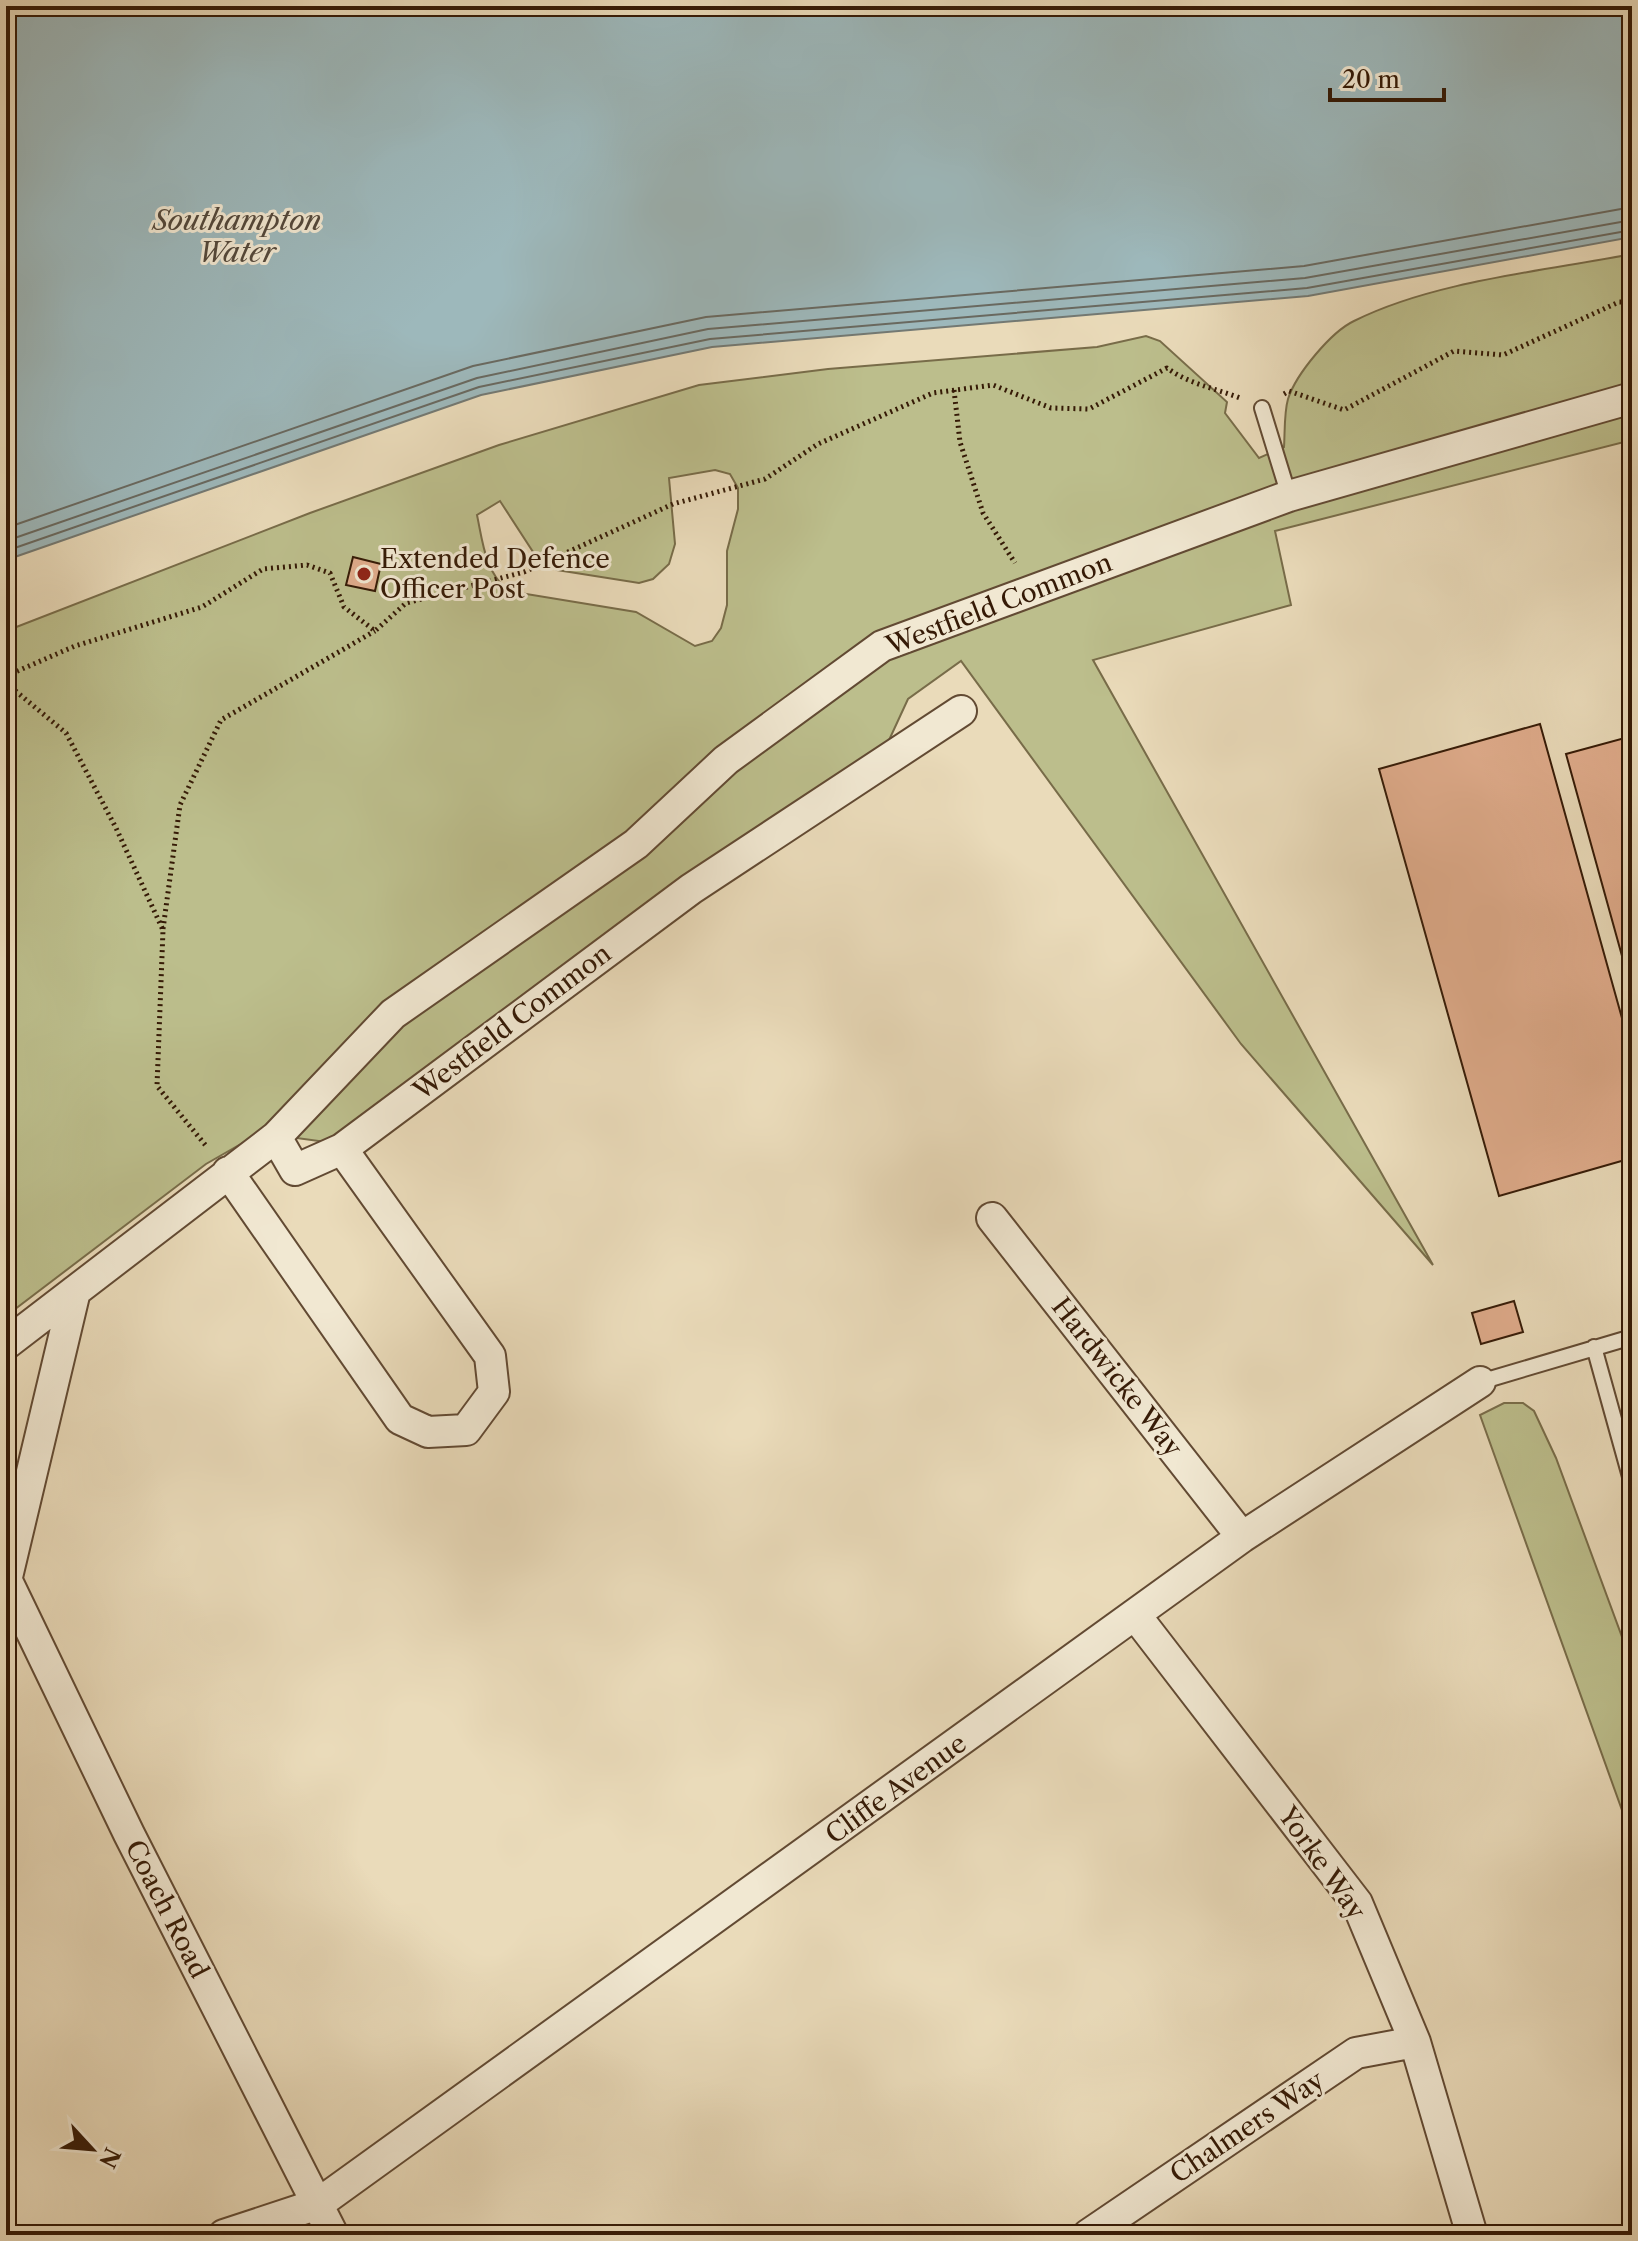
<svg xmlns="http://www.w3.org/2000/svg" width="1638" height="2241" font-family="'Libre Caslon Text',serif">
  <rect width="100%" height="100%" fill="#eadbba"/>
  <filter id="stains"><feTurbulence type="fractalNoise" baseFrequency=".0025" numOctaves="4"/><feColorMatrix values="0 0 0 0 .2 0 0 0 0 .09 0 0 0 0 .02 0 0 0 .5 -.17"/></filter>
  <radialGradient id="worn" r=".72"><stop offset=".6" stop-color="#630" stop-opacity="0"/><stop offset="1" stop-color="#630" stop-opacity=".3"/></radialGradient>
  <!-- green -->
  <path fill="#bcbe8c" stroke="#786c49" stroke-width="2" fill-rule="evenodd" d="M1632 254V440L1275 531 1291 605 1093 660 1433 1265 1241 1044 961 661 908 699 884 751 339 1136 326 1142 260 1133 206 1164 6 1316V631L310 513 499 445 699 385 828 369 1097 347 1146 336 1160 341 1227 402 1225 413 1259 458 1284 447C1285 432 1284 413 1288 399 1296 374 1331 332 1354 321 1434 281 1544 271 1632 254ZM715 470 730 474 738 488V509L727 551V605L721 628 712 641 695 646 636 612 508 591C485 571 483 544 477 515L500 501 537 558 557 570 639 583 653 579 669 564 675 544 669 478Z
    M1504 1403H1523L1534 1411 1556 1458 1632 1664V1838L1480 1415Z"/>
  <!-- water -->
  <path fill="#9db8bb" stroke="#737973" stroke-width="2" d="M6 6H1632V237L1308 296 712 347 481 395 6 560Z"/>
  <g fill="none" stroke-linecap="round" stroke-linejoin="round">
    <!-- shore -->
    <path stroke="#696960" stroke-width="2" d="M6 528 473 366 706 317 1304 266 1632 207
      M6 541 477 378 708 329 1305 278 1632 220
      M6 551 479 387 710 339 1307 288 1632 230"/>
  </g>
  <!-- building -->
  <path fill="#e0ac8c" stroke="#351a06" stroke-width="2" d="M353 557 381 564 375 591 346 585Z
    M1540 724 1632 1054V1158L1499 1196 1379 769Z
    M1632 736V992L1566 754Z
    M1514 1301 1523 1332 1481 1344 1472 1313Z"/>
  <g fill="none" stroke-linecap="round" stroke-linejoin="round">
    <defs>
      <path id="lane" d="M1262 408 1289 496
        M1594 1347 1632 1484
        M1480 1382 1632 1337"/>
      <path id="street" d="M276 1137 393 1014 636 844 726 760 882 646 1289 496 1632 398
        M228 1172 400 1419 428 1432 466 1430 494 1392 490 1356 342 1149
        M992 1218 1242 1537
        M6 1344 276 1137 295 1170 342 1149 691 889 961 711
        M6 1579 129 1834 333 2235
        M6 1581 75 1291
        M1136 1616 1357 1903 1415 2042 1472 2235
        M224 2235 318 2204 1242 1537 1480 1382
        M1088 2235 1356 2053 1415 2042"/>
    </defs>
    <!-- lane casing -->
    <use href="#lane" stroke="#624a33" stroke-width="18"/>
    <!-- street casing -->
    <use href="#street" stroke="#624a33" stroke-width="34"/>
    <!-- path -->
    <path stroke="#351a06" stroke-width="5" stroke-dasharray="2 4" stroke-linecap="butt" d="M954 390 960 442 983 513 1015 563
      M1284 394 1289 391 1344 410 1454 351 1503 355 1619 302H1632
      M6 676 75 646 202 607 263 569 307 565 330 573 344 607 375 631 406 603 524 572 673 504 765 479 818 444 933 393 993 385 1051 408 1089 409 1167 368C1189 384 1214 388 1240 398
      M6 683 66 733 116 828 163 930 157 1086 207 1147
      M163 929 180 805 221 720 375 631"/>
    <!-- lane -->
    <use href="#lane" stroke="#f1e8d2" stroke-width="14"/>
    <!-- street -->
    <use href="#street" stroke="#f1e8d2" stroke-width="30"/>
  </g>
  <!-- markers -->
  <circle fill="#8f2418" stroke="#f1e8d2" stroke-width="3" cx="364" cy="574" r="8"/>
  <g text-anchor="middle" dominant-baseline="central" stroke-width="6" stroke-linejoin="round" paint-order="stroke">
    <!-- poi labels -->
    <g font-size="26" fill="#351a06" stroke="#f1e8d2" text-anchor="start">
      <text x="380" y="559">Extended Defence<tspan x="380" dy="30">Officer Post</tspan></text>
    </g>
    <!-- street labels -->
    <g font-size="26" fill="#351a06" stroke="#f1e8d2">
      <text transform="translate(999 604) rotate(-21)">Westfield Common</text>
      <text transform="translate(512 1022) rotate(-37)">Westfield Common</text>
      <text transform="translate(1117 1377) rotate(52)">Hardwicke Way</text>
      <text transform="translate(896 1789) rotate(-36)">Cliffe Avenue</text>
      <text transform="translate(1322 1863) rotate(55)">Yorke Way</text>
      <text transform="translate(167 1909) rotate(63)">Coach Road</text>
      <text transform="translate(1247 2127) rotate(-34)">Chalmers Way</text>
    </g>
    <!-- water labels -->
    <g font-size="28" font-style="italic" fill="#54493c" stroke="#f1e8d2">
      <text x="237" y="220">Southampton<tspan x="237" dy="32">Water</tspan></text>
    </g>
  </g>
  <!-- margin -->
  <rect width="1638" height="2241" fill="none" stroke="#eadbba" stroke-width="32"/>
  <rect x="8" y="8" width="1622" height="2225" fill="none" stroke="#351a06" stroke-width="4"/>
  <rect x="16" y="16" width="1606" height="2209" fill="none" stroke="#351a06" stroke-width="2"/>
  <!-- north arrow -->
  <g transform="translate(92 2149) rotate(116)" stroke="#f1e8d2" stroke-width="6" paint-order="stroke">
  <path d="M0-6L14 30L0 20L-14 30Z" fill="#351a06"/>
  <text y="-12" font-size="22" font-weight="bold" text-anchor="middle" fill="#351a06">N</text>
  </g>
  <!-- scale -->
  <path d="M1330 88v12h114v-12" fill="none" stroke="#351a06" stroke-width="4"/>
  <text x="1342" y="88" font-size="24" fill="#351a06" stroke="#f1e8d2" stroke-width="6" paint-order="stroke">20 m</text>
  <rect width="100%" height="100%" filter="url(#stains)"/>
  <rect width="100%" height="100%" fill="url(#worn)"/>
</svg>
